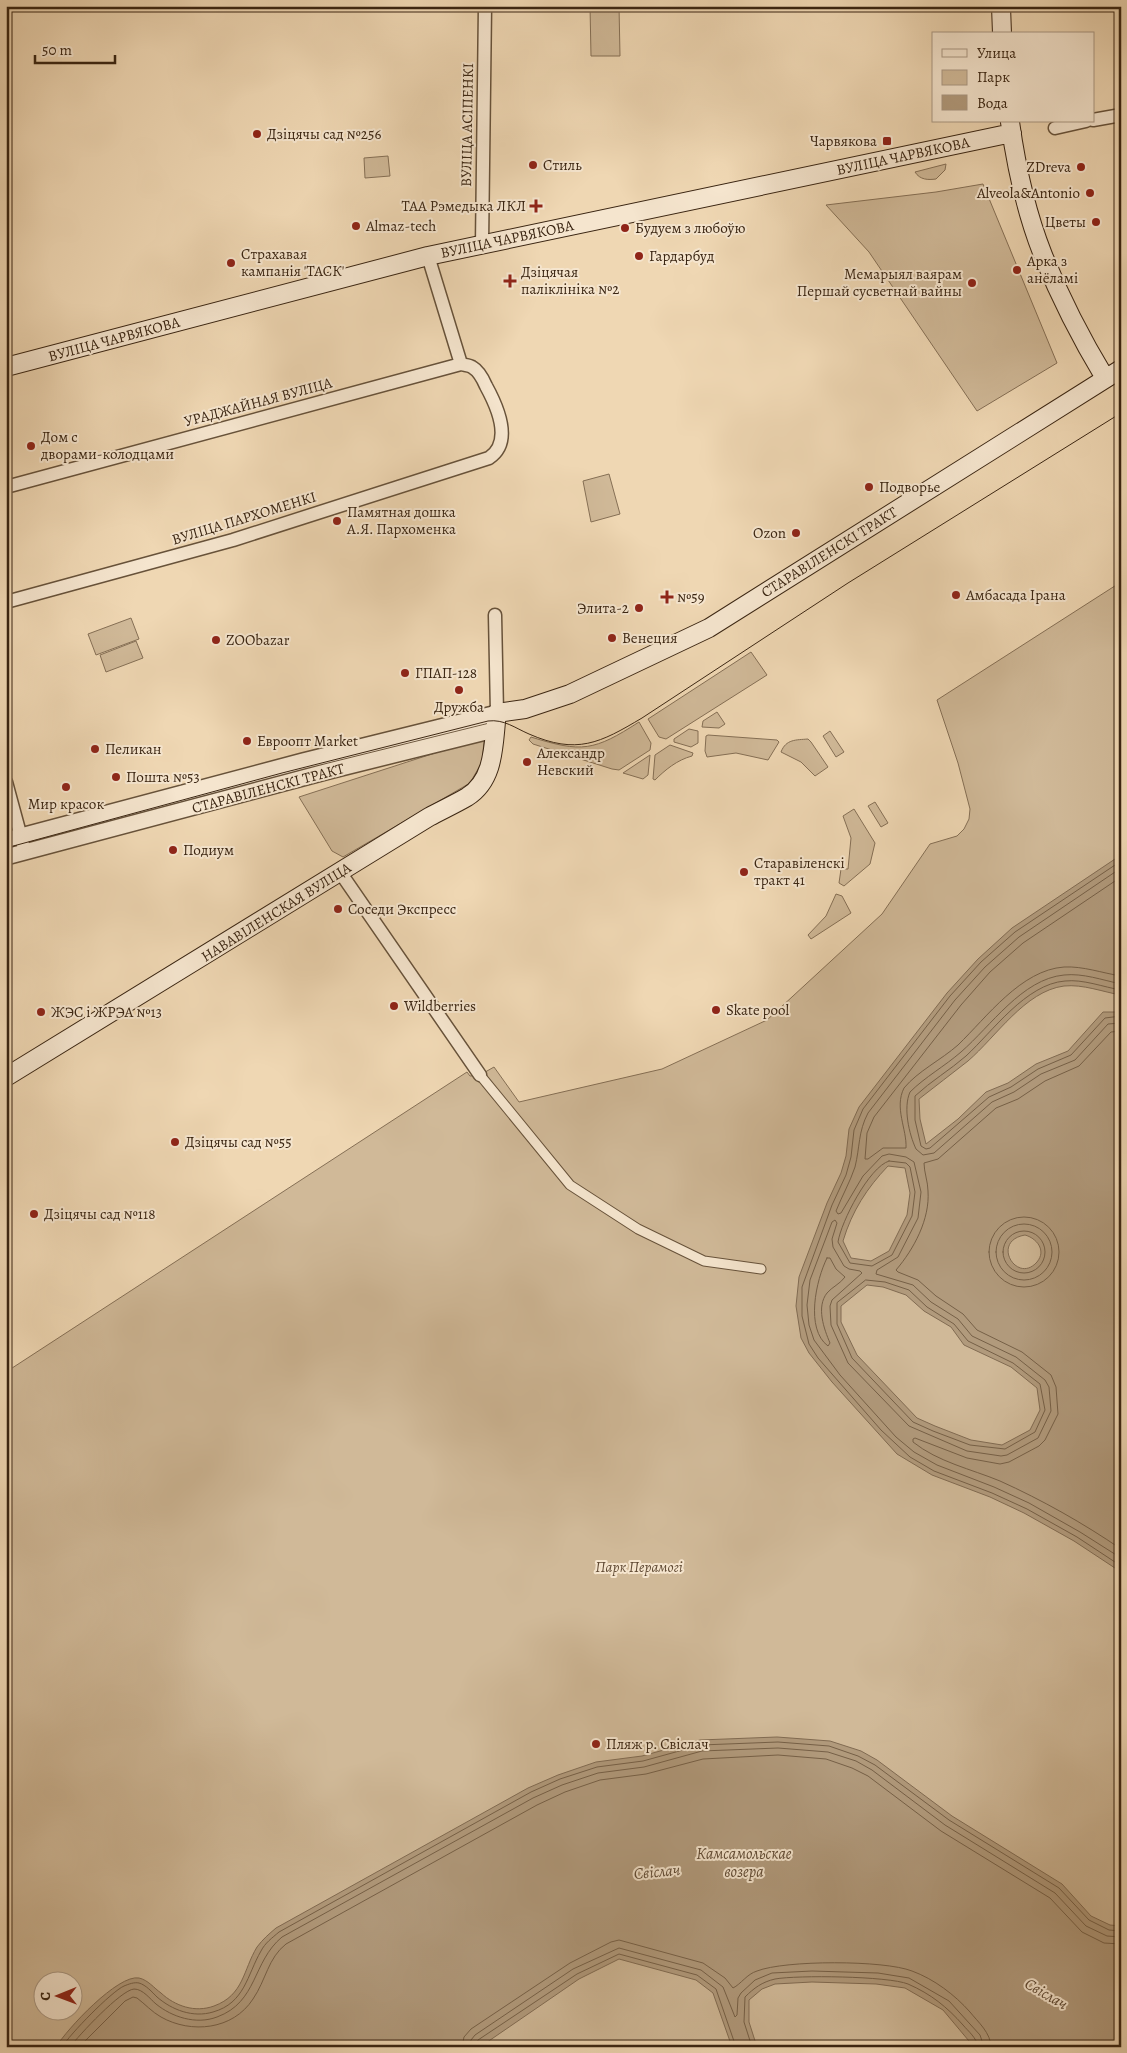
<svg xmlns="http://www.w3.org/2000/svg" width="1127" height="2053" font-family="Alegreya,serif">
  <rect width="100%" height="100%" fill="#efd7b3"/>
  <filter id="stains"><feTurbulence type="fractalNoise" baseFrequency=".004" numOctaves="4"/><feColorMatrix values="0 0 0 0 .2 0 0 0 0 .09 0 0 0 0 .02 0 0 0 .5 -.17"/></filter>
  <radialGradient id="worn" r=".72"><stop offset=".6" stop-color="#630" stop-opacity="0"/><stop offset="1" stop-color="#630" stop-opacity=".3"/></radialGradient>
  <!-- green -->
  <path fill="#d0b998" stroke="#856f55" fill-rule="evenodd" d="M590 6H619L620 56H591Z
    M388 156 390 176 365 178 364 158Z
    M946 164 945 170 936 179C928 180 920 180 915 172Z
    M983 184 1057 363 977 411 869 252 826 205 936 192Z
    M609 474 620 514 591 522 583 481Z
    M1121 582V2047H6V1372L467 1072 470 1076 480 1075 494 1067 519 1102 662 1069 767 1020 882 914 930 844 957 836 964 829 969 819 970 809 958 763 937 700ZM42 1980H72V2010H42Z
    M131 618 139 639 96 655 88 634Z
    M136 641 143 658 106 672 100 655Z
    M751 652 767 675 666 739 659 737 648 719Z
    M717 712 725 724 719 728 702 727 703 721Z
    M639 722 651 743 650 750 619 770 612 769 533 744 529 740 531 737C582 753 594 751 639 722Z
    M689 729 698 731V743L691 747 674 742V739Z
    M830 731 844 752 836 757 823 736Z
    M708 735 777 740 779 742 768 760 736 753 707 757 705 751 706 736Z
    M808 739 811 742 828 767 815 776 801 762 781 752C786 739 796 740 808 739Z
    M484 741 482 762 470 783 343 857 332 851 299 797 469 742Z
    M670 745 693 753 692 756C677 760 665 770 655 780L653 779 655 755Z
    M650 755 648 775 643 779 623 773Z
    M875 802 888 823 881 827 868 806Z
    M854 809 875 843 870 864 844 886 839 883 841 869H848L851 838 843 816Z
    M836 894 842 896 851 913 811 939 808 935 826 916Z"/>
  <!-- water -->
  <path fill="#b19a7c" stroke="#816b52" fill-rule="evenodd" d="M1121 855V995C1103 992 1083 984 1064 986 1025 991 996 1037 968 1061 952 1074 935 1086 919 1099L920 1119 926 1144 958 1119 986 1092 1008 1083 1036 1064 1068 1051 1103 1012H1118L1121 1009V1572L1074 1541 1024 1513 990 1497 932 1475 897 1454 832 1382 809 1353 801 1338 796 1306 799 1277 827 1203 841 1173 846 1156 849 1129 859 1107 947 993 978 959 1012 928ZM888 1166 905 1168 910 1193 907 1215 889 1251 871 1261 851 1258 843 1241C852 1211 867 1188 888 1166ZM1025 1235C1036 1238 1047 1250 1037 1262 1017 1285 990 1241 1025 1235ZM867 1285 883 1287 906 1295 924 1311 951 1327 964 1345 1011 1367 1037 1388 1040 1410 1030 1430 1002 1445 971 1440 935 1426 917 1418 857 1355 841 1322V1306Z
    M777 1737 830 1741 861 1751 877 1760 952 1816 1062 1884 1091 1916 1110 1925 1121 1926V2047H974L943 2010 905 1988 876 1984 812 1982 775 1984 762 1989 749 2000V2022L757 2047H732L713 1993 696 1980 619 1959 579 1979 480 2047H56C67 2029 118 1974 139 1978 148 1980 154 1988 161 1993 175 2006 195 2013 214 2006 244 1995 243 1970 257 1947 263 1939 269 1934 276 1928L528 1788 558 1775 596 1762 642 1756 700 1740Z"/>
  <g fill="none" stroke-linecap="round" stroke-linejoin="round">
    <!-- shore -->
    <path stroke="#766047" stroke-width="1" d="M1121 861 1015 932 981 962 950 996 863 1109 854 1130 851 1157 846 1175 832 1205 802 1287V1316L809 1344 818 1358 881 1430 910 1457 934 1471 992 1493 1027 1509 1077 1537 1121 1566
      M1121 868 1019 937 985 967 955 1000 868 1113C858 1132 860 1147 855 1167 850 1182 842 1196 836 1211L838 1214 841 1213 863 1176 882 1156 889 1154 906 1157 914 1162 921 1192 918 1218 898 1257 877 1270 876 1274 913 1285 931 1302 958 1319 972 1336 1016 1357 1045 1380 1049 1387 1051 1411 1038 1438 1007 1455 1001 1456 967 1451 909 1426 848 1363 831 1325 830 1306 832 1300 862 1273 860 1271 849 1269 844 1266 833 1247 832 1239 837 1223 835 1220 832 1222 810 1280 807 1305 809 1325 814 1340 840 1375 896 1437 914 1452 937 1465 994 1487 1029 1503 1080 1532 1121 1558
      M1121 877 1023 943 990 972 961 1005 874 1117 867 1133 865 1159H868L883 1148H906C907 1129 894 1108 904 1088 918 1071 941 1060 958 1045 987 1017 1021 970 1064 967 1083 966 1102 973 1121 976
      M1121 984C1102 980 1083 973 1064 975 1022 979 991 1026 961 1052 945 1066 925 1077 910 1092 903 1108 909 1134 916 1149L923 1155 934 1153 992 1102 1014 1092 1041 1074 1075 1060 1108 1024 1121 1023
      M1121 990C1103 987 1083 979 1065 981 1026 984 993 1031 966 1056 950 1070 931 1081 915 1096V1120L921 1146 926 1149 930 1148 989 1097 1011 1087 1038 1069 1071 1055 1105 1018 1121 1016
      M1121 1031 1111 1032 1079 1066 1045 1081 1018 1099 996 1108 938 1159 924 1163C924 1172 928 1182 928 1191 930 1219 914 1249 896 1270L898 1272 918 1280 936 1296 963 1314 977 1330 1022 1352 1051 1375 1056 1387 1058 1414 1045 1440 1039 1446 1009 1462 1000 1464 967 1458 915 1438 913 1439V1442C938 1462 971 1469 1000 1481 1042 1500 1083 1523 1121 1549
      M889 1161 906 1163 910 1167 915 1192 912 1216 892 1255 872 1266 850 1263 838 1242C841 1222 869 1167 889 1161Z
      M989 1252a35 35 0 1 1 70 0a35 35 0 1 1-70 0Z
      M996 1252a28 28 0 1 1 56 0a28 28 0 1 1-56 0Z
      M1003 1252a21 21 0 1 1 42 0a21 21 0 1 1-42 0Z
      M827 1258H830L836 1269 845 1277C840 1284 832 1287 827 1293 816 1307 824 1329 830 1343L828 1346C805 1329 816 1280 827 1258Z
      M866 1280 885 1282 909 1290 927 1307 954 1324 968 1341 1013 1363 1040 1384 1045 1410 1035 1432 1005 1449 970 1445 933 1431 913 1422 852 1358 837 1324V1303Z
      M62 2047C70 2034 111 1992 124 1986 129 1984 134 1982 139 1983 146 1985 152 1992 157 1997 172 2010 193 2018 213 2012 245 2003 247 1975 261 1951 265 1943 272 1938 279 1932L531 1792 560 1779 597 1767 643 1761 701 1745 778 1742 829 1746 858 1756 875 1765 949 1820 1059 1888 1089 1920 1109 1930 1121 1931
      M70 2047C79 2035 121 1990 134 1989 143 1989 150 1999 156 2004 172 2017 196 2025 217 2017 258 2002 252 1962 282 1937L533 1798 562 1785 598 1773 644 1767 702 1751 778 1748 828 1752 856 1761 872 1770 945 1825 1055 1893 1086 1926 1107 1936 1121 1937
      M79 2047 125 2001 133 1997 137 1998C145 2004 152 2012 161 2017 191 2034 233 2030 253 1999 266 1980 268 1958 286 1944L537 1805 565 1792 600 1780 646 1774 703 1759 778 1755 826 1759 852 1768 868 1776 941 1831 1050 1898 1082 1932 1104 1943 1121 1944
      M462 2047 464 2037 471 2029 570 1963 611 1942 619 1940 703 1963 725 1978 733 1988C741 1984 747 1974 757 1971 785 1960 884 1960 912 1971 934 1979 955 1995 970 2012 978 2022 991 2033 991 2047
      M470 2047 471 2040 475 2035 573 1969 619 1948 701 1970 723 1987 735 2017 737 2015 738 1998 741 1993 755 1980 772 1973 812 1971 878 1973 909 1978 949 2001 980 2035 984 2047
      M476 2047 478 2040 577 1974 619 1954 697 1975 716 1989 736 2047
      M752 2047 744 2022 745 1997C754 1988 762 1982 775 1979 797 1975 888 1976 908 1984 931 1994 947 2007 963 2025 968 2031 977 2038 978 2047"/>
    <defs>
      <path id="pedestrian" d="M480 1075 570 1185 638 1229 704 1261 761 1269"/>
      <path id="minor" d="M1093 120 1121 115
        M1055 128 1086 121
        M482 244 485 6
        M428 256 461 364
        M6 487 461 364
        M6 602 233 540 489 458C513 442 497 406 486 386 483 379 479 371 472 367 469 365 464 365 461 364
        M495 615 497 713
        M6 782 25 852
        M340 872 480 1075"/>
      <path id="tertiary" d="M6 840 303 761 497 713
        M6 857 329 771 494 730"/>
      <path id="secondary" d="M1001 6 1002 34
        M1010 122C1016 165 1027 215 1043 255 1060 297 1082 340 1105 378
        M6 367 428 256 1012 133
        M6 1077 429 817C442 810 455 804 467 797 496 779 493 742 497 713L525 709 570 694 709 628 1121 369"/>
    </defs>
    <!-- pedestrian casing -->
    <use href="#pedestrian" stroke="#67523a" stroke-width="11"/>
    <!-- minor casing -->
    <use href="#minor" stroke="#67523a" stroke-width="15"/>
    <!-- tertiary casing -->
    <use href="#tertiary" stroke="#67523a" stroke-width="18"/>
    <!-- secondary casing -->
    <use href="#secondary" stroke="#3a2512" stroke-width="20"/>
    <!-- pedestrian -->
    <use href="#pedestrian" stroke="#f5e5ce" stroke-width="9"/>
    <!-- minor -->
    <use href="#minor" stroke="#f5e5ce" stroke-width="12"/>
    <!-- tertiary -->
    <use href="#tertiary" stroke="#f5e5ce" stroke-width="15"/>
    <!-- secondary -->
    <use href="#secondary" stroke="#f5e5ce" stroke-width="18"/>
    <!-- tram -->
    <path stroke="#3a2512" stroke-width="1" d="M6 848 282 773 488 721C504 719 515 728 529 734 577 755 600 743 642 718L848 583 1121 413"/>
  </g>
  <!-- markers -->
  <g fill="#8f2418" stroke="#f5e5ce" stroke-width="2">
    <circle cx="257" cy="134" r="5"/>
    <rect x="882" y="136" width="10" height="10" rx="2.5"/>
    <circle cx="533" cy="165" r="5"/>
    <circle cx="1081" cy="167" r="5"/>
    <circle cx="1090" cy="193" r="5"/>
    <path d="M533.5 198.5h5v5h5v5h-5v5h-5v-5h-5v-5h5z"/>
    <circle cx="1096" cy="222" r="5"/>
    <circle cx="356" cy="226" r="5"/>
    <circle cx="625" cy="228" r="5"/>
    <circle cx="639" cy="256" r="5"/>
    <circle cx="231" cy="263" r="5"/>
    <circle cx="1017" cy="270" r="5"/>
    <path d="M507.5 273.5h5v5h5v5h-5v5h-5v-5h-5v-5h5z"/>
    <circle cx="972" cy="283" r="5"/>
    <circle cx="31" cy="446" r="5"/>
    <circle cx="869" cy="487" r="5"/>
    <circle cx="337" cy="521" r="5"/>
    <circle cx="796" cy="533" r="5"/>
    <circle cx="956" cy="595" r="5"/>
    <path d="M664.5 589.5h5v5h5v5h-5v5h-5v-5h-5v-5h5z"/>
    <circle cx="639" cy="608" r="5"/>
    <circle cx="612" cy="638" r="5"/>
    <circle cx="216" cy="640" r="5"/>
    <circle cx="405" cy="673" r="5"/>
    <circle cx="459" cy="690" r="5"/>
    <circle cx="247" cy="741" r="5"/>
    <circle cx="95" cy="749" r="5"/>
    <circle cx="527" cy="762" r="5"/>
    <circle cx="116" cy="777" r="5"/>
    <circle cx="66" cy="787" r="5"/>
    <circle cx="173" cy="850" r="5"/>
    <circle cx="744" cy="872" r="5"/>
    <circle cx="338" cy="909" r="5"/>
    <circle cx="394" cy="1006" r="5"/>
    <circle cx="716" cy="1010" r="5"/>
    <circle cx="41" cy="1012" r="5"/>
    <circle cx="175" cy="1142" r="5"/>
    <circle cx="34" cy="1214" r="5"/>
    <circle cx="596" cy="1744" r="5"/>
  </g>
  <g text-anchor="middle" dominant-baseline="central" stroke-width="4" stroke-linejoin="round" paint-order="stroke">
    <!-- street labels -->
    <g font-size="15" fill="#3a2512" stroke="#f5e5ce">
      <text transform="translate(467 125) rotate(-89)">ВУЛІЦА АСІПЕНКІ</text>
      <text transform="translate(903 156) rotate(-12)">ВУЛІЦА ЧАРВЯКОВА</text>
      <text transform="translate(507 239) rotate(-12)">ВУЛІЦА ЧАРВЯКОВА</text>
      <text transform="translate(114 339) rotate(-15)">ВУЛІЦА ЧАРВЯКОВА</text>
      <text transform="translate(258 402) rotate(-15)">УРАДЖАЙНАЯ ВУЛІЦА</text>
      <text transform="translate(244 518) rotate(-17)">ВУЛІЦА ПАРХОМЕНКІ</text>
      <text transform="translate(829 552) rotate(-32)">СТАРАВІЛЕНСКІ ТРАКТ</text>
      <text transform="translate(268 788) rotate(-15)">СТАРАВІЛЕНСКІ ТРАКТ</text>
      <text transform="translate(276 912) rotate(-32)">НАВАВІЛЕНСКАЯ ВУЛІЦА</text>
    </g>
    <!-- poi labels -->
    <g font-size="15" fill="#3a2512" stroke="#f5e5ce" text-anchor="start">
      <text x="267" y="134">Дзіцячы сад №256</text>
      <text x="877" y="141" text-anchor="end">Чарвякова</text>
      <text x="543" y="165">Стиль</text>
      <text x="1071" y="167" text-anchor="end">ZDreva</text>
      <text x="1080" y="193" text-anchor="end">Alveola&amp;Antonio</text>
      <text x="526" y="206" text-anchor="end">ТАА Рэмедыка ЛКЛ</text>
      <text x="1086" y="222" text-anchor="end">Цветы</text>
      <text x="366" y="226">Almaz-tech</text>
      <text x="635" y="228">Будуем з любоўю</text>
      <text x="241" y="254">Страхавая<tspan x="241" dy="17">кампанія 'ТАСК'</tspan></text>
      <text x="649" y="256">Гардарбуд</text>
      <text x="1027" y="261">Арка з<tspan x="1027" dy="17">анёламі</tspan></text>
      <text x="521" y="272">Дзіцячая<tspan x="521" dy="17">паліклініка №2</tspan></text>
      <text x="962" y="274" text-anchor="end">Мемарыял ваярам<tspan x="962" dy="17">Першай сусветнай вайны</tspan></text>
      <text x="41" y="437">Дом с<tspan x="41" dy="17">дворами-колодцами</tspan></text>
      <text x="879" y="487">Подворье</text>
      <text x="347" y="512">Памятная дошка<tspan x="347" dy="17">А.Я. Пархоменка</tspan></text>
      <text x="786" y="533" text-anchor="end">Ozon</text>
      <text x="966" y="595">Амбасада Ірана</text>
      <text x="677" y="597">№59</text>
      <text x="629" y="608" text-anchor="end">Элита-2</text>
      <text x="622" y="638">Венеция</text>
      <text x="226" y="640">ZOObazar</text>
      <text x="415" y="673">ГПАП-128</text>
      <text x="459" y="707" text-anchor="middle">Дружба</text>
      <text x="257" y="741">Евроопт Market</text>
      <text x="105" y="749">Пеликан</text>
      <text x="537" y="753">Александр<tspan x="537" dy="17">Невский</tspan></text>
      <text x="126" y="777">Пошта №53</text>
      <text x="66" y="804" text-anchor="middle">Мир красок</text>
      <text x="183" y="850">Подиум</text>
      <text x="754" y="863">Старавіленскі<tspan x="754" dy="17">тракт 41</tspan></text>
      <text x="348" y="909">Соседи Экспресс</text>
      <text x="404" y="1006">Wildberries</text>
      <text x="726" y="1010">Skate pool</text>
      <text x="51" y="1012">ЖЭС і ЖРЭА №13</text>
      <text x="185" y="1142">Дзіцячы сад №55</text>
      <text x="44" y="1214">Дзіцячы сад №118</text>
      <text x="606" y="1744">Пляж р. Свіслач</text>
    </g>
    <!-- park labels -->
    <g font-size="15" font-style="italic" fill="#604a34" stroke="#f5e5ce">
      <text x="639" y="1567">Парк Перамогі</text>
    </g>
    <!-- water labels -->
    <g font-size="16" font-style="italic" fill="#5e4832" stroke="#f5e5ce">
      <text x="744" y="1854">Камсамольскае<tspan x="744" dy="18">возера</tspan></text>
      <text transform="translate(657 1872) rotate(-5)">Свіслач</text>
      <text transform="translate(1046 1994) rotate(30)">Свіслач</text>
    </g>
  </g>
  <!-- margin -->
  <rect width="1127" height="2053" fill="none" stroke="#efd7b3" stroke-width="25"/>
  <rect x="8" y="8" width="1112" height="2038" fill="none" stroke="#3a2512" stroke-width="2.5"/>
  <rect x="12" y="12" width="1102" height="2028" fill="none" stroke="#3a2512"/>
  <!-- legend -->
  <rect x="932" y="32" width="162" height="90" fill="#f5e5ce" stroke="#aa9883"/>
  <rect x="942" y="49" width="25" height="8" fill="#f5e5ce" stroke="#aa9883"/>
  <text x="977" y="58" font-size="15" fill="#3a2512">Улица</text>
  <rect x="942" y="70" width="25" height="15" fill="#d0b998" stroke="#aa9883"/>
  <text x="977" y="82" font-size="15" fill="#3a2512">Парк</text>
  <rect x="942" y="95" width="25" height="15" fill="#b19a7c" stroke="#aa9883"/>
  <text x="977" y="108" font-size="15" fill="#3a2512">Вода</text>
  <!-- north arrow -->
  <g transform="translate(58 1996) rotate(269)"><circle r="24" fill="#f5e5ce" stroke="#aa9883"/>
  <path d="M0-4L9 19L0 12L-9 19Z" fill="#8f2418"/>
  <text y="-8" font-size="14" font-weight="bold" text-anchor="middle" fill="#3a2512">С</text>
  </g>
  <!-- scale -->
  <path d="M35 55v8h80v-8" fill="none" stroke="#3a2512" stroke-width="2.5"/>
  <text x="42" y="55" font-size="15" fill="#3a2512" stroke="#f5e5ce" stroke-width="4" paint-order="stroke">50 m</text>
  <rect width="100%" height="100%" filter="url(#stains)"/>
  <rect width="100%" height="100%" fill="url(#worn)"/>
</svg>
